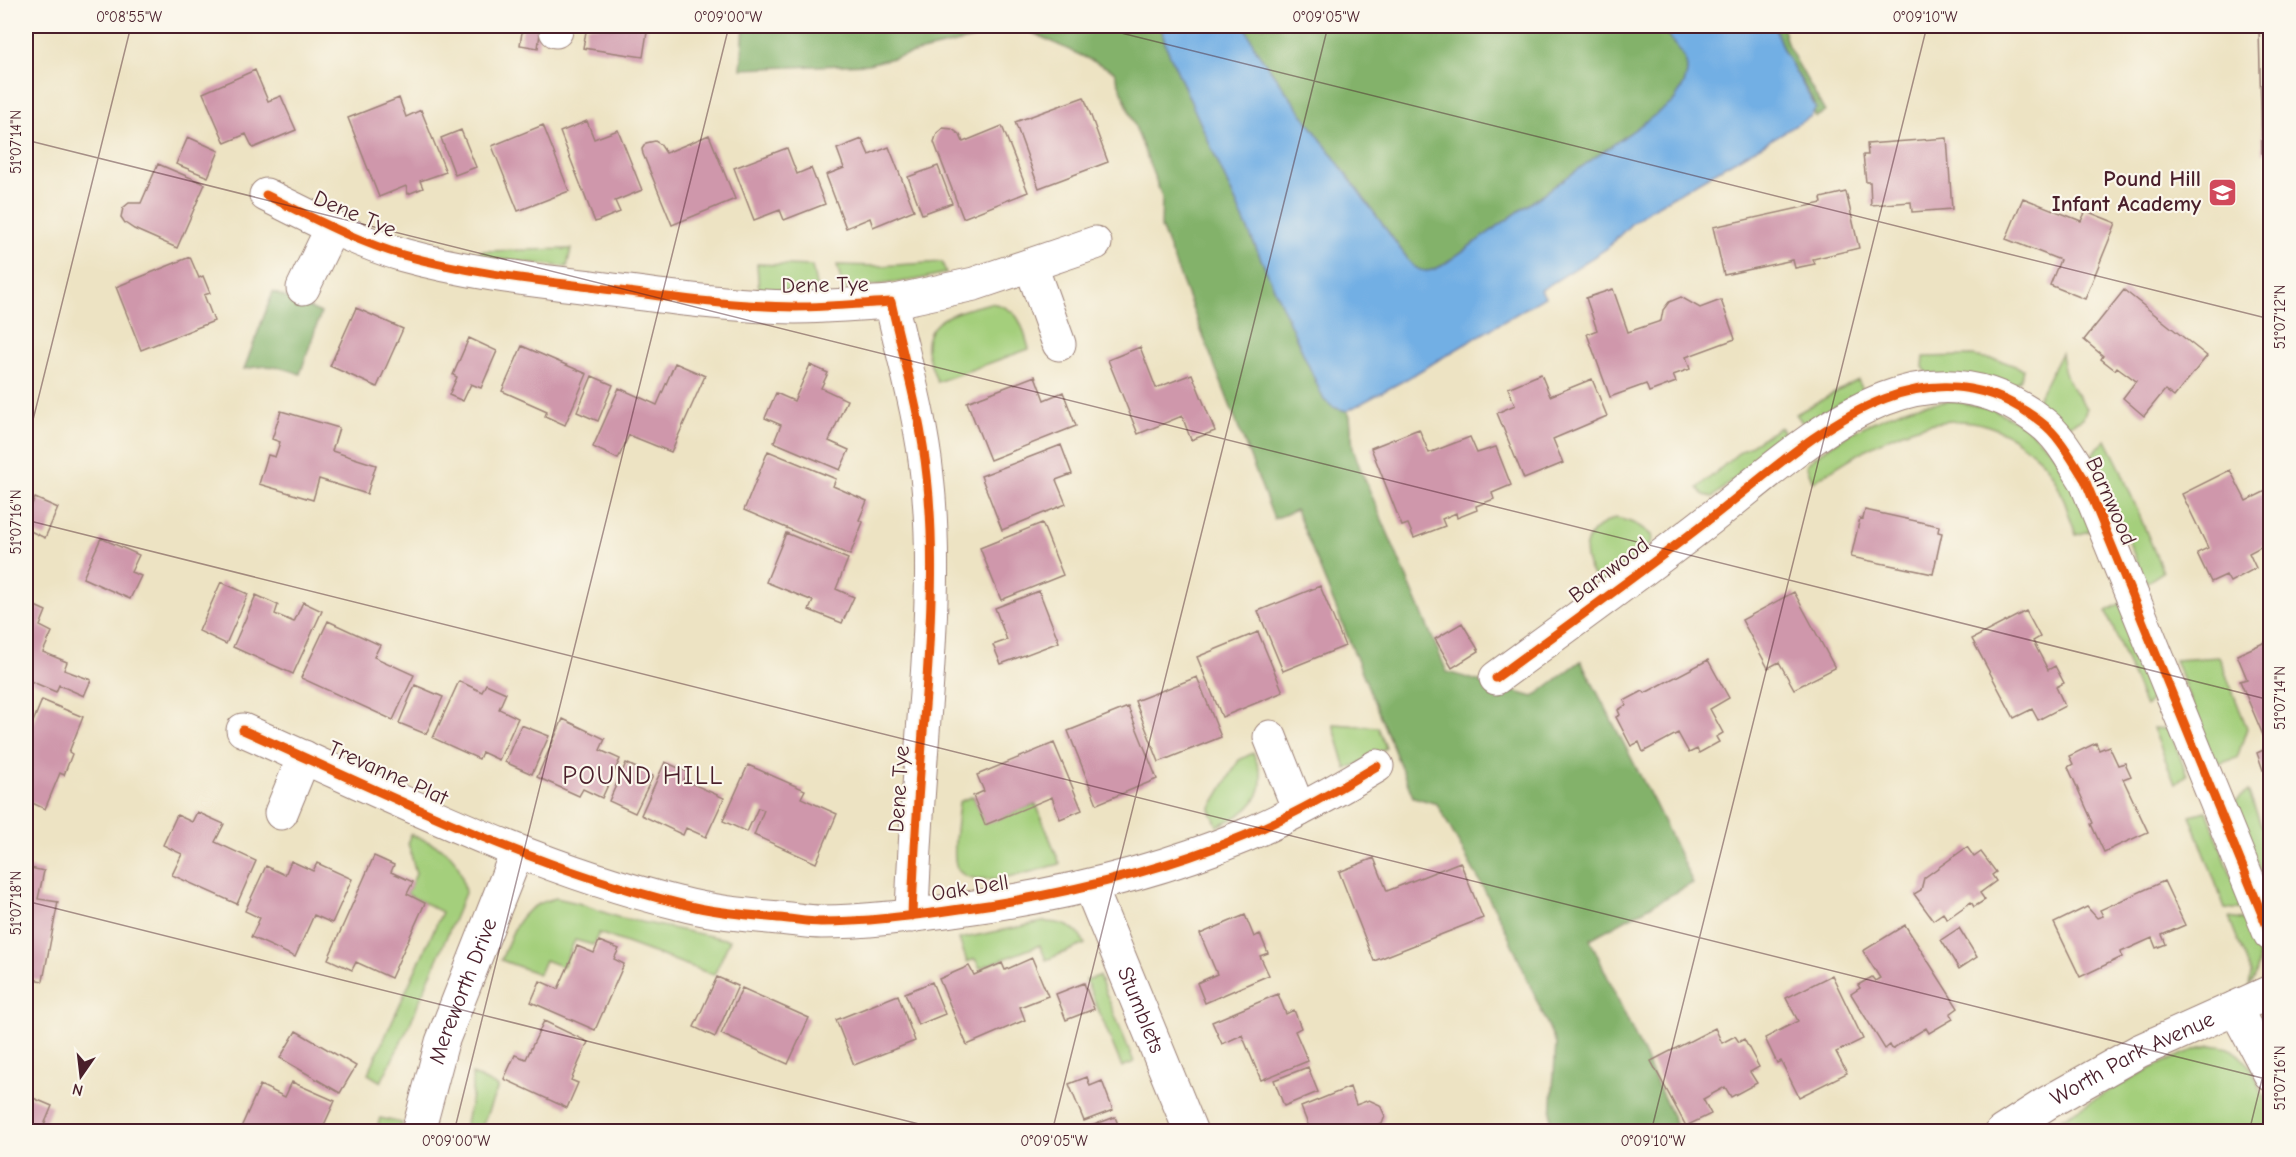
<svg xmlns="http://www.w3.org/2000/svg" width="2296" height="1157" font-family="'Comic Neue',sans-serif">
  <rect width="100%" height="100%" fill="#fbf7ec"/>
  <filter id="ink" filterUnits="userSpaceOnUse"><feTurbulence type="fractalNoise" baseFrequency=".0167" numOctaves="2"/><feDisplacementMap in="SourceGraphic" scale="12" xChannelSelector="R" yChannelSelector="G"/><feConvolveMatrix kernelMatrix="1 2 1 2 8 2 1 2 1" color-interpolation-filters="sRGB"/></filter>
  <filter id="wash" filterUnits="userSpaceOnUse"><feTurbulence type="fractalNoise" baseFrequency=".008" numOctaves="4" result="noise"/><feDisplacementMap in="SourceGraphic" scale="24" xChannelSelector="R" yChannelSelector="G"/><feGaussianBlur stdDeviation="1.35" result="paint"/><feColorMatrix in="noise" values="0 0 0 0 0 0 0 0 0 0 0 0 0 0 0 0 0 1.4 0 .05"/><feComposite in="paint" operator="in"/></filter>
  <g filter="url(#wash)">
    <rect width="100%" height="100%" fill="#ede3c3"/>
    <!-- green -->
    <path fill="#a4cf7b" stroke="#777753" stroke-width="1.5" d="M571 249 567 267 479 257 481 251Z
      M942 262 946 273 915 280 843 289 837 265 880 266Z
      M757 264 812 266 817 290 759 291Z
      M990 303C1019 307 1022 324 1029 349L937 382C934 372 928 360 927 350 924 315 966 310 990 303Z
      M2061 353C2064 378 2071 388 2087 408L2083 418 2066 427 2036 402Z
      M1972 356 2002 361 2023 369 2021 379 2013 386H2004L1928 374 1923 367 1924 357Z
      M1858 380 1863 390 1804 425 1796 414Z
      M1952 401 1993 409 2025 426 2056 456 2093 530 2076 535C2068 513 2062 488 2048 468 2039 456 2026 447 2013 438 1946 394 1870 445 1813 482L1806 465C1835 438 1873 420 1911 407 1924 403 1939 403 1952 401Z
      M1780 427 1787 438 1782 445 1759 458 1713 497 1704 495 1698 488 1737 454Z
      M2106 440 2119 466 2163 572 2146 583 2092 454Z
      M1616 518C1631 521 1640 525 1652 536L1651 543 1605 581 1598 582C1576 554 1583 530 1616 518Z
      M2121 603 2154 690 2153 700 2145 706 2106 611Z
      M2219 657 2247 728 2237 758 2215 765 2175 660Z
      M1333 724 1378 727 1386 748 1369 760 1346 769Z
      M2153 728 2169 729 2187 775 2175 784Z
      M1253 753C1256 760 1260 769 1261 776 1263 804 1239 817 1217 826L1210 809 1239 760Z
      M2248 791 2270 848V897L2234 803Z
      M973 796 985 824 1036 804 1060 864C1039 869 970 893 957 868 951 855 958 818 959 802Z
      M2207 811 2244 910 2225 908 2190 815Z
      M410 834C445 849 460 851 465 893L409 1026 381 1082 368 1074 442 912 407 894 416 874 408 843Z
      M556 898 578 903 617 917 730 940 714 975 599 933 593 945 575 940 563 967 545 960 539 974 501 960C515 927 518 907 556 898Z
      M2229 918 2249 921C2257 943 2265 967 2249 986L2251 973Z
      M1043 922C1062 922 1077 926 1085 944L1046 960 1040 945 980 968 975 959 967 962 959 939Z
      M1099 976 1134 1062 1122 1067 1086 980Z
      M2211 1045C2217 1046 2225 1046 2230 1049 2254 1058 2270 1108 2270 1131L2039 1132C2091 1102 2155 1060 2211 1045Z
      M472 1074 498 1087 480 1131H464L472 1096Z
      M380 1118 402 1123 401 1131H376Z"/>
    <!-- forest -->
    <path fill="#83b26b" stroke="#66684b" stroke-width="1.5" d="M744 26H1015L976 38 868 64 741 69Z
      M1018 26H1161L1166 46 1324 400 1338 409 1347 411 1350 416 1353 448 1360 468 1447 672 1533 697 1581 661 1655 804 1693 883 1590 939 1679 1131H1550L1556 1044 1503 924 1437 804 1413 797 1296 510 1274 519 1161 227 1162 197 1114 71Z
      M1245 26H1660C1685 56 1700 67 1672 103L1443 265C1431 272 1423 274 1412 265L1256 50Z
      M1774 26H1782L1788 46 1825 112 1816 117 1814 113 1815 104 1783 50Z
      M273 292 321 313 300 374C280 366 266 364 244 369Z"/>
    <!-- water -->
    <path fill="#72afe4" stroke="#5e6788" stroke-width="1.5" d="M1161 26H1245L1256 50 1412 265C1423 274 1431 272 1443 265L1672 103C1700 67 1685 56 1660 26H1774L1783 50 1816 108 1810 117 1651 209 1632 223 1606 249 1541 290 1545 297 1403 381 1347 411 1333 407 1324 400 1166 46Z"/>
    <g id="blocks">
      <!-- building -->
      <path fill="#cf97ab" d="M523 26H541L538 48 520 45Z
        M587 26H648L643 57 583 48Z
        M2259 29H2270V153H2262Z
        M255 70 268 101 281 96 296 130 253 148 246 134 225 143 203 93Z
        M1084 97 1108 162 1039 188 1015 122Z
        M399 98 406 117 421 110 446 172 420 181 423 188 408 194 406 186 379 197 348 118Z
        M587 121 594 139 618 130 642 190 615 201 620 212 595 222 560 132Z
        M543 125 569 191 518 211 492 146Z
        M1002 126 1028 192 963 218 934 142 937 133 943 128 952 129 960 135 963 142Z
        M461 130 476 167 455 175 441 138Z
        M709 135 735 199 672 225 643 154 642 149 646 143 655 141 660 144 666 153Z
        M188 137 219 151 208 177 176 164Z
        M1947 138 1952 209 1912 212 1911 202 1871 205 1870 182H1866L1863 155H1868L1867 144Z
        M862 139 869 155 889 147 914 210 873 227 870 218 846 228 826 175 844 168 837 149Z
        M787 148 797 174 811 168 825 204 784 220 780 210 754 220 734 168Z
        M158 164 205 184 177 248 134 229 125 223 121 217 123 208 129 203H141Z
        M938 166 952 203 922 214 908 177Z
        M1846 192 1859 248 1813 259 1815 264 1795 268 1793 260 1724 275 1713 227 1822 203 1821 198Z
        M2023 198 2081 221 2086 211 2116 223 2085 299 2050 285 2060 260 2006 239Z
        M190 257 199 278 203 276 210 293 204 295 214 321 141 350 116 287Z
        M1613 289 1628 332 1661 321 1663 310 1669 302 1681 297 1700 308 1721 300 1735 339 1686 357 1690 369 1673 375 1676 382 1649 392 1646 384 1610 397 1587 334 1597 330 1586 298Z
        M2124 290 2207 356 2174 397 2165 390 2144 416 2123 398 2136 381 2117 367 2115 370 2101 359 2103 356 2084 340Z
        M356 308 403 329 377 387 330 366Z
        M469 338 497 351 481 388 471 384 463 401 449 395 457 377 453 375Z
        M522 346 587 374 565 425 545 416 547 411 502 391Z
        M1140 347 1156 388 1192 374 1215 431 1191 440 1182 416 1138 434 1108 360Z
        M675 363 705 376 671 452 629 435 618 459 593 447 619 388 657 405Z
        M810 365 828 373 821 388 847 400 829 441 849 450 840 470 774 442 781 425 765 418 776 393 794 401Z
        M1541 374 1550 396 1592 379 1607 416 1553 439 1563 463 1524 479 1497 413 1515 405 1508 388Z
        M592 376 613 385 598 421 577 412Z
        M1035 376 1044 400 1063 392 1076 426 990 460 967 402Z
        M281 411 339 428 332 451 376 465 367 494 319 479 313 500 259 484 268 455 275 457 280 442 272 439Z
        M1419 429 1429 453 1470 437 1477 453 1496 447 1511 485 1492 493 1494 499 1476 506 1477 510 1457 518 1456 513 1442 519 1445 526 1414 538 1408 524 1402 526 1371 448Z
        M1061 445 1072 474 1056 480 1066 504 1002 530 981 476Z
        M768 451 836 479 833 486 867 501 859 520 863 522 850 555 744 510Z
        M2230 470 2246 501 2270 489V542L2249 553 2256 568 2230 582 2226 575 2211 582 2197 553 2208 548 2182 494Z
        M35 498 58 508 45 538 26 529V504L31 506Z
        M1865 510 1939 526 1938 532 1942 533 1933 574 1851 557 1860 518 1863 519Z
        M1042 523 1063 575 1001 600 980 548Z
        M786 533 848 559 836 589 854 597 842 623 809 610 813 601 766 582Z
        M101 538 139 555 131 572 141 576 130 599 83 578Z
        M221 582 248 594 226 644 199 631Z
        M1320 586 1345 646 1283 671 1258 611Z
        M1039 591 1059 642 1001 664 993 645 1007 640 995 608Z
        M1794 592 1835 668 1794 689 1779 662 1768 668 1742 620Z
        M256 595 278 605 275 614 294 622 303 602 322 611 293 674 233 647Z
        M26 602 46 611 40 626 52 632 43 652 67 662 64 670 91 680 84 696 59 685 56 692 28 680 26 685Z
        M2026 611 2040 637 2033 641 2048 670 2055 666 2064 683 2056 687 2065 706 2038 720 2032 709 2014 718 1972 639Z
        M328 621 380 645 374 657 414 675 393 720 301 678Z
        M1462 623 1479 651 1452 668 1435 639Z
        M1258 632 1283 692 1222 717 1197 657Z
        M2270 640V740L2266 742 2240 681 2247 679 2237 655Z
        M1708 660 1729 698 1710 709 1723 733 1716 737 1719 742 1699 753 1697 749 1689 753 1678 733 1643 752 1639 742 1631 746 1616 717 1620 715 1618 710 1626 705 1624 701 1643 691 1645 693Z
        M1197 677 1221 737 1159 762 1135 701Z
        M459 681 482 692 486 684 506 693 499 709 518 718 499 760 482 752 479 759 433 738Z
        M415 685 443 697 426 734 399 723Z
        M42 700 83 717 69 752 72 754 64 775 60 773 45 809 26 800V739Z
        M1128 707 1157 779 1097 804 1068 731Z
        M563 719 605 739 600 750 620 759 602 798 583 789 579 796 537 777Z
        M521 725 549 736 532 774 505 762Z
        M1054 743 1082 810 1060 819 1052 797 985 825 973 796 984 791 977 775Z
        M2096 743 2099 750 2109 746 2118 765 2125 763 2131 776 2123 779 2148 832 2104 852 2091 824 2093 823 2068 767 2073 764 2069 756Z
        M2270 747V767L2263 770 2257 753Z
        M665 762 688 772 684 780 724 798 706 837 686 828 683 835 641 815Z
        M626 763 653 776 635 813 609 801Z
        M748 765 805 790 801 798 837 814 816 863 754 835 764 810 758 808 747 832 723 821Z
        M197 812 224 824 215 842 256 861 237 904 172 875 182 854 163 845 177 815 192 822Z
        M1967 847 1974 857 1981 852 1996 872 1992 875 1996 881 1980 893 1985 900 1974 907 1971 902 1947 919 1943 913 1933 920 1914 894 1921 890 1924 878Z
        M374 856 394 865 391 872 413 882 407 894 425 903 391 978 356 962 352 970 328 959Z
        M1374 858 1387 891 1460 862 1483 918 1374 961 1339 872Z
        M291 861 313 871 317 863 352 879 332 923 314 915 295 957 251 937 260 918 245 911 266 866 285 875Z
        M26 867 44 871 38 899 58 902 43 981 26 978Z
        M2164 881 2185 925 2162 935 2166 944 2156 948 2152 938 2121 952 2122 957 2080 977 2054 923 2087 907 2097 918 2103 916 2100 910Z
        M1245 915 1254 937 1260 934 1268 953 1260 956 1269 975 1205 1003 1197 983 1217 974 1200 934Z
        M1905 925 1958 1008 1950 1014 1953 1019 1929 1033 1926 1028 1892 1049 1890 1045 1885 1049 1851 994 1860 988 1858 985 1872 977 1875 981 1880 978 1863 951Z
        M1959 928 1977 957 1959 969 1941 940Z
        M599 941 619 949 614 959 624 964 595 1030 531 1002 540 981 558 989 577 946 594 953Z
        M1032 958 1048 996 1020 1007 1025 1020 967 1045 939 979 969 966 974 975 1002 963 1005 970Z
        M1832 975 1863 1039 1836 1052 1847 1073 1799 1097 1781 1061 1777 1063 1765 1038 1798 1021 1786 998Z
        M717 977 738 986 715 1037 694 1027Z
        M932 982 945 1014 918 1025 905 993Z
        M1084 983 1094 1009 1066 1020 1056 994Z
        M742 988 809 1018 788 1064 721 1034Z
        M1278 994 1286 1014 1294 1010 1301 1028 1295 1031 1308 1061 1261 1080 1242 1035 1222 1044 1212 1022Z
        M898 995 915 1041 854 1065 836 1020Z
        M544 1021 588 1042 571 1080 578 1083 567 1108 504 1079 515 1055 526 1059Z
        M1715 1028 1722 1043 1735 1036 1739 1042 1744 1039 1759 1067 1750 1072 1757 1083 1731 1097 1725 1087 1703 1099 1711 1114 1686 1126 1651 1061Z
        M296 1031 356 1066 340 1093 280 1058Z
        M1308 1067 1318 1092 1284 1106 1274 1080Z
        M1087 1077 1090 1086 1102 1081 1113 1110 1084 1121 1069 1084Z
        M292 1082 335 1101 324 1125 333 1130 332 1132H239L260 1085 285 1097Z
        M1350 1087 1356 1105 1369 1100 1380 1105 1385 1116 1382 1124 1370 1129 1371 1132H1311L1301 1107Z
        M26 1095 52 1106 41 1132H26Z
        M1115 1117 1121 1132H1084L1083 1129Z"/>
    </g>
  </g>
  <g filter="url(#ink)">
    <use href="#blocks" fill-opacity="0" stroke="#9c8177" stroke-width="1.5"/>
    <g fill="none" stroke-linecap="round" stroke-linejoin="round">
      <defs>
        <g id="minor">
          <path d="M556 31V26"/>
          <path d="M266 195C311 217 355 241 403 255 461 271 523 279 582 286 653 295 724 306 795 307 827 307 859 304 891 302 904 360 921 417 927 476 935 548 931 621 926 694 920 768 914 842 912 916"/>
          <path d="M1031 266 1059 344"/>
          <path d="M303 288 332 228"/>
          <path d="M891 302 974 284 1095 243"/>
          <path d="M1496 678C1568 625 1641 573 1711 518 1805 445 1919 327 2041 422 2060 436 2072 460 2085 480L2270 934"/>
          <path d="M243 730C386 793 526 866 678 903 711 912 746 915 779 918 793 919 808 922 821 922 865 922 910 916 953 910 1052 897 1151 875 1244 836 1290 817 1334 792 1377 766"/>
          <path d="M1270 737 1299 810"/>
          <path d="M281 813 304 757"/>
          <path id="s1" d="M1090 886 1191 1132"/>
          <path d="M2235 1008 2270 1074"/>
          <path id="s2" d="M418 1132 442 1042 517 852"/>
          <path id="s3" d="M2002 1132 2047 1103 2139 1051 2270 992"/>
        </g>
      </defs>
      <!-- minor casing -->
      <use href="#minor" stroke="#9c8177" stroke-width="35"/>
      <!-- minor -->
      <use href="#minor" stroke="#fff" stroke-width="33"/>
      <defs>
        <path id="cycleway" d="M266 195C311 217 355 241 403 255 461 271 523 279 582 286 653 295 724 306 795 307 827 307 859 304 891 302 904 360 921 417 927 476 935 548 931 621 926 694 920 768 914 842 912 916
          M1496 678C1568 625 1641 573 1711 518 1805 445 1919 327 2041 422 2060 436 2072 460 2085 480L2270 934
          M243 730C386 793 526 866 678 903 711 912 746 915 779 918 793 919 808 922 821 922 865 922 910 916 953 910 1052 897 1151 875 1244 836 1290 817 1334 792 1377 766"/>
      </defs>
      <!-- cycleway casing -->
      <use href="#cycleway" stroke="#fbf7ec" stroke-width="13"/>
      <!-- cycleway -->
      <use href="#cycleway" stroke="#e8590c" stroke-width="9"/>
    </g>
  </g>
  <!-- ticks -->
  <path fill="none" stroke="#4a1f2b" stroke-width="1.5" stroke-opacity="0.45" d="M1093 26 2270 319M26 140 2270 700M26 448 131 26M26 520 2270 1080M26 901 951 1132M454 1132 729 26M1052 1132 1328 26M1651 1132 1927 26M2249 1132 2270 1047"/>
  <!-- icons -->
  <defs>
    <symbol id="school-square" viewBox="-11 -11 22 22"><rect x="-9" y="-9" width="18" height="18" rx="4" fill="#d1495b" stroke="#fbf7ec"/><path d="M0-5L7-2L0 1L-7-2ZM-4 1L0 2.5L4 1V4Q0 6-4 4Z" fill="#fff"/></symbol>
  </defs>
  <g fill-rule="evenodd">
    <use href="#school-square" x="2206" y="176" width="33" height="33"/>
  </g>
  <g text-anchor="middle" dominant-baseline="central" stroke-width="4.5" stroke-linejoin="round" paint-order="stroke">
    <!-- poi labels -->
    <g font-size="22" font-weight="bold" fill="#4a1f2b" stroke="#fbf7ec" text-anchor="end">
      <text x="2201" y="179">Pound Hill<tspan x="2201" dy="25">Infant Academy</tspan></text>
    </g>
    <!-- street labels -->
    <g font-size="22" fill="#4a1f2b" stroke="#fbf7ec">
      <text transform="translate(355 214) rotate(23)">Dene Tye</text>
      <text transform="translate(825 285) rotate(-1)">Dene Tye</text>
      <text transform="translate(2111 501) rotate(66)">Barnwood</text>
      <text transform="translate(1609 570) rotate(-37)">Barnwood</text>
      <text transform="translate(388 773) rotate(24)">Trevanne Plat</text>
      <text transform="translate(899 789) rotate(-86)">Dene Tye</text>
      <text transform="translate(970 888) rotate(-9)">Oak Dell</text>
      <text stroke="none"><textPath href="#s2" startOffset="148">Mereworth Drive</textPath></text>
      <text stroke="none"><textPath href="#s1" startOffset="134">Stumblets</textPath></text>
      <text stroke="none"><textPath href="#s3" startOffset="150">Worth Park Avenue</textPath></text>
    </g>
    <!-- quarter labels -->
    <g font-size="26" letter-spacing="1.5" fill="#4a1f2b" stroke="#fbf7ec">
      <text x="643" y="776">POUND HILL</text>
    </g>
  </g>
  <!-- margin -->
  <rect width="2296" height="1157" fill="none" stroke="#fbf7ec" stroke-width="66"/>
  <!-- north arrow -->
  <g transform="translate(81 1076) rotate(194)" stroke="#fbf7ec" stroke-width="4.5" paint-order="stroke">
  <path d="M0-4.5L10 22L0 15L-10 22Z" fill="#4a1f2b"/>
  <text y="-9" font-size="16" font-weight="bold" text-anchor="middle" fill="#4a1f2b">N</text>
  </g>
  <rect x="33" y="33" width="2230" height="1091" fill="none" stroke="#4a1f2b" stroke-width="2"/>
  <g font-size="15" text-anchor="middle" fill="#4a1f2b">
    <text x="129" y="22">0°08'55"W</text>
    <text x="728" y="22">0°09'00"W</text>
    <text x="1326" y="22">0°09'05"W</text>
    <text x="1925" y="22">0°09'10"W</text>
    <text transform="translate(16 142) rotate(-90)" y="5">51°07'14"N</text>
    <text transform="translate(2280 317) rotate(-90)" y="5">51°07'12"N</text>
    <text transform="translate(16 522) rotate(-90)" y="5">51°07'16"N</text>
    <text transform="translate(2280 698) rotate(-90)" y="5">51°07'14"N</text>
    <text transform="translate(16 903) rotate(-90)" y="5">51°07'18"N</text>
    <text transform="translate(2280 1078) rotate(-90)" y="5">51°07'16"N</text>
    <text x="456" y="1146">0°09'00"W</text>
    <text x="1054" y="1146">0°09'05"W</text>
    <text x="1653" y="1146">0°09'10"W</text>
  </g>
</svg>
